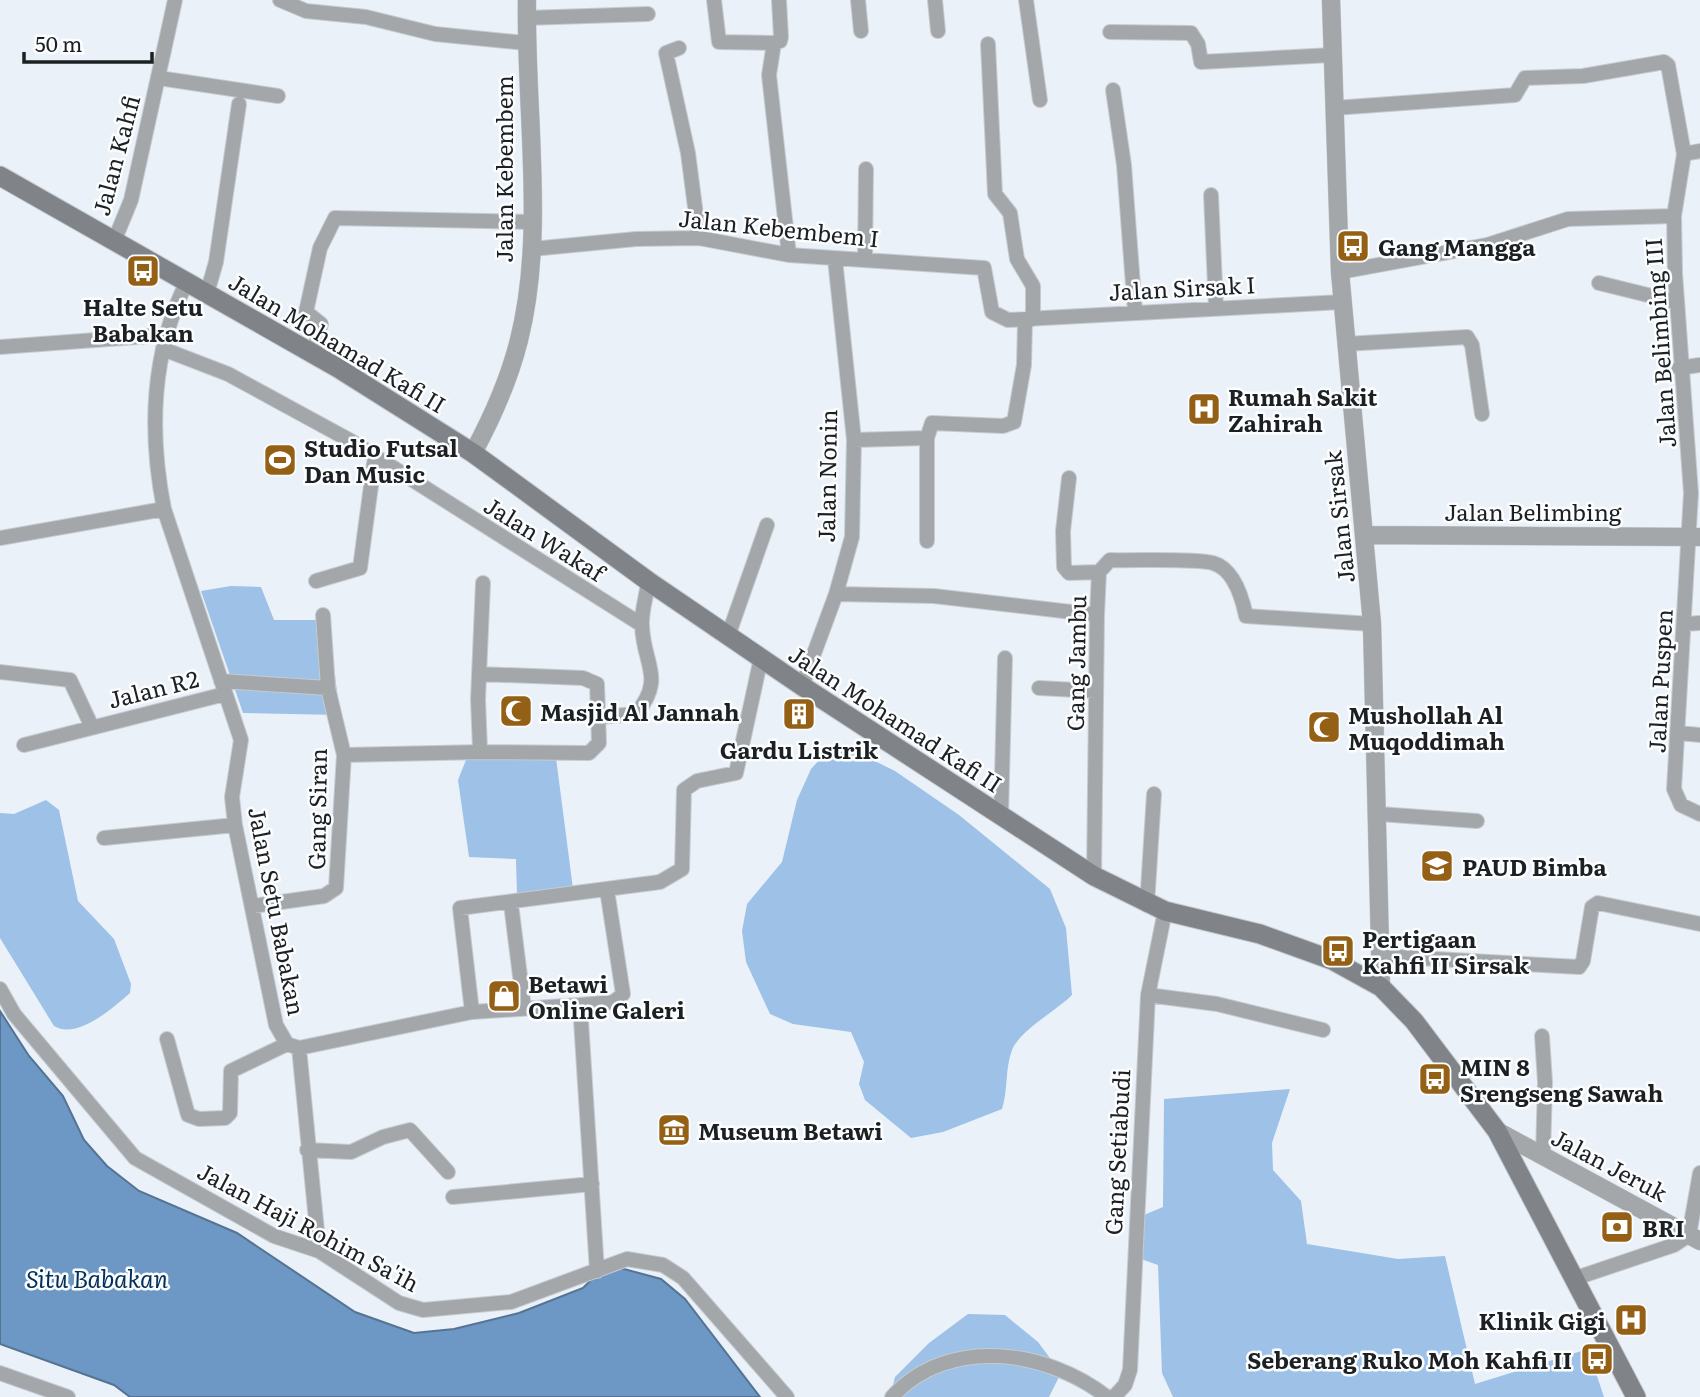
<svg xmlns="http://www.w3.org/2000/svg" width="1700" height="1397" font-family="Literata,serif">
  <rect width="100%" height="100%" fill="#eaf1f8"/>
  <!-- green -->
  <path fill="#9dc1e7" d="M231 586 261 587 274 620H328L340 715 243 713 201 591Z
    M836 742 895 771 959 815 1050 889 1066 928 1072 995C1056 1011 1020 1030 1012 1050 1005 1068 1008 1091 1002 1109L943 1132 911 1138 865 1100 859 1084 864 1062 851 1032 793 1024 770 1014 746 962 742 931 747 904 782 862 797 800 811 769Z
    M556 758 573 889 517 895 516 859 469 857 458 780 466 760Z
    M46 800 59 810 78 901 114 939 131 984 130 993C113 1008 77 1040 54 1026L0 938V813L14 814Z
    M1290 1089 1272 1143 1273 1170 1301 1201 1307 1244 1398 1259 1445 1256 1475 1384 1588 1349 1604 1397H1173L1162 1373 1158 1265 1141 1259 1144 1215 1163 1207 1164 1099Z
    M968 1314 1005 1315 1038 1342 1061 1373 1049 1397H890L895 1377 929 1343Z"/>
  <!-- water -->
  <path fill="#6d97c4" stroke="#557393" stroke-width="2" d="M0 1011 29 1056 63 1096 84 1140 107 1166 139 1191 237 1233 355 1312 414 1333 454 1329 519 1313 583 1288 600 1271 613 1266 661 1279 685 1299 760 1397H130L114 1385 0 1344Z"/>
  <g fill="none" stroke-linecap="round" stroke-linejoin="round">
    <defs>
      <path id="minor" d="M280 0 306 11 366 17 435 34 526 43
        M714 0 719 42 774 43
        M779 0 781 37 780 41 774 43 769 75 789 255
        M858 0 861 31
        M935 0 938 31
        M1026 0 1040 100
        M526 18 648 14
        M1110 32 1191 33 1198 44 1201 62 1332 55
        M988 44 995 194 1010 213 1017 259 1033 286V319
        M679 48 666 53 688 153 699 238
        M159 78 278 96
        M1113 90 1124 165 1135 312
        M1334 108 1515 95 1525 78 1583 76 1664 62 1668 65 1684 154 1674 216 1675 273 1691 493 1674 789 1681 805 1700 814
        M1684 154 1700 151
        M1211 195 1216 308
        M115 239 131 200 175 0
        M532 249 636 239 699 238 789 255 984 268 992 312 1008 320 1342 302
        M865 260 866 169
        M1340 272 1487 245 1568 219 1674 216
        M187 282C151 352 149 433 164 509L241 740 232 797 235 825 276 1025 287 1044 299 1048 472 1012 580 1005 597 1271
        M1599 283 1676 302
        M207 293 216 262 239 104
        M1345 344 1467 337 1472 345 1482 414
        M0 347 164 335
        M163 349 228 374 351 441 642 625
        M313 354 321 324 306 312 320 248 335 218 532 222
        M1679 368 1700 365
        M854 440 927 438
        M1069 478 1063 531 1064 567 1069 573 1099 572
        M0 538 164 509
        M927 541V438L932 423 1003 426 1014 422 1024 365 1025 321
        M316 581 360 568 375 456
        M836 594 934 596 1097 615
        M1685 624 1700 623
        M728 636 767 525
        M0 672 70 680 92 727
        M479 674 583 678 597 684 599 743 589 753 482 752 480 749 478 699 483 583
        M221 681 328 688
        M802 686 836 594 852 537 854 440 835 259
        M1039 688 1096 691
        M600 717 636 714C666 677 643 665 642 625 641 611 647 596 648 581
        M1680 733 1700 735
        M24 745 225 694
        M344 755 482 752
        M1379 814 1477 821
        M1001 816 1005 658
        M104 838 235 825
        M1094 876 1097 615 1099 572 1110 560C1135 561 1192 558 1213 563 1234 569 1242 597 1246 616L1372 624
        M511 904 524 1008
        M1147 905 1154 794
        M253 906 324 896 336 888 344 755 328 688 323 615
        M1381 956 1579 967 1583 961 1592 907 1598 903 1700 924
        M0 989 14 1014 135 1158 274 1236 319 1251 399 1303 423 1310 511 1302 627 1259 663 1265 683 1278 787 1397
        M1148 995 1217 1004 1323 1030
        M580 1005 614 1002 623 994 607 890
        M472 1012 460 908 660 882 682 869 684 790 697 781 736 773 761 658
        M1542 1036 1545 1082 1543 1156
        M167 1039 188 1115 199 1119 225 1118 230 1113 231 1071 287 1044
        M299 1048 319 1251
        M307 1150 351 1152 383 1137 410 1130 448 1172
        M453 1197 592 1184
        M1573 1279 1674 1245 1689 1235 1700 1173
        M0 1373 68 1397
        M892 1397C948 1335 1047 1350 1107 1397
        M1114 1397 1125 1385 1130 1370 1148 995 1165 911"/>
      <path id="tertiary" d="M1331 0 1340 272 1372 624 1381 987
        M473 453C493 416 509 380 519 340 546 233 525 110 527 0
        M1366 535 1700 537
        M1497 1131 1700 1241"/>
      <path id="secondary" d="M0 176 338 368 473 453 648 581 802 686 1094 876 1165 911 1260 934 1332 960 1381 987 1414 1021 1497 1131 1636 1397"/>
    </defs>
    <!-- minor casing -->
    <use href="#minor" stroke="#c5cbd1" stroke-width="16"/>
    <!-- tertiary casing -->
    <use href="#tertiary" stroke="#c5cbd1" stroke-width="19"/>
    <!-- secondary casing -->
    <use href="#secondary" stroke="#c5cbd1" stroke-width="21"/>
    <!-- minor -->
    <use href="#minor" stroke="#a4a7aa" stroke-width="14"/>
    <!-- tertiary -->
    <use href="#tertiary" stroke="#a4a7aa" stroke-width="18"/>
    <!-- secondary -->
    <use href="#secondary" stroke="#808489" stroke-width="19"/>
  </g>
  <!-- icons -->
  <defs>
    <symbol id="bus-square" viewBox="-11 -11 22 22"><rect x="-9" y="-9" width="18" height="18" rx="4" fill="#946015" stroke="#fcfdff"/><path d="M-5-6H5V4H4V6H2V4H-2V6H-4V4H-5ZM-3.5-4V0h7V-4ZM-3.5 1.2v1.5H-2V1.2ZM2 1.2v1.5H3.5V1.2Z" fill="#fff"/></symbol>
    <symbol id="hospital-square" viewBox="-11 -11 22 22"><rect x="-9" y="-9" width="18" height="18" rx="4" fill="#946015" stroke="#fcfdff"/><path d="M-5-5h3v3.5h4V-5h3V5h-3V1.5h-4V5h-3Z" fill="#fff"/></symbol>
    <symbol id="stadium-square" viewBox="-11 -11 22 22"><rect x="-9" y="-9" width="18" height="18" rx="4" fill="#946015" stroke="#fcfdff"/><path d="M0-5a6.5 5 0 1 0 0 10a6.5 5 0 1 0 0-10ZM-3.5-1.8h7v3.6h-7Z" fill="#fff"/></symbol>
    <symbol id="mosque-square" viewBox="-11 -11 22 22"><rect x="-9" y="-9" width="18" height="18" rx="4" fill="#946015" stroke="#fcfdff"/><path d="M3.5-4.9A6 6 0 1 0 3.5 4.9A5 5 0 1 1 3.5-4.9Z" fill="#fff"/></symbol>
    <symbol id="building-square" viewBox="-11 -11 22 22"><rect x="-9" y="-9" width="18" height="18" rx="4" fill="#946015" stroke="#fcfdff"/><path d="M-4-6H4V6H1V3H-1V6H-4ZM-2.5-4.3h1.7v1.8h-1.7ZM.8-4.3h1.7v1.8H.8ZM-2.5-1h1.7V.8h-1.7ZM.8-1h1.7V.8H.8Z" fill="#fff"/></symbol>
    <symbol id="school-square" viewBox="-11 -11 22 22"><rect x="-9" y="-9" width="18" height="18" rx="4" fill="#946015" stroke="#fcfdff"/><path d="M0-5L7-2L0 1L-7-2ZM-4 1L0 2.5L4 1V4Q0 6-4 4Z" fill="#fff"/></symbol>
    <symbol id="shop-square" viewBox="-11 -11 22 22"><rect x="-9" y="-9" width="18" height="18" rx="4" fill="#946015" stroke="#fcfdff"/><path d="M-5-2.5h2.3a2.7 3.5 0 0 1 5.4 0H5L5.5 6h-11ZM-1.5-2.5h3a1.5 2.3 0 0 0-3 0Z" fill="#fff"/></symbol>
    <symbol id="museum-square" viewBox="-11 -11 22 22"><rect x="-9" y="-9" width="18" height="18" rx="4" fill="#946015" stroke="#fcfdff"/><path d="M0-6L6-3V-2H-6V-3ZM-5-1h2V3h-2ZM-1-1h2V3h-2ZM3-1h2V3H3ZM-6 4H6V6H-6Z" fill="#fff"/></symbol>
    <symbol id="bank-square" viewBox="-11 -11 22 22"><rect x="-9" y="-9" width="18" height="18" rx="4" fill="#946015" stroke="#fcfdff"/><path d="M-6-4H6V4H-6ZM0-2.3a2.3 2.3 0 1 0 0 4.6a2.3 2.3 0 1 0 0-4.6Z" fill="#fff"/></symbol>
  </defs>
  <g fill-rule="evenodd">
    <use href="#bus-square" x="1334" y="227" width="38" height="38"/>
    <use href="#bus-square" x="124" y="252" width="38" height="38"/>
    <use href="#hospital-square" x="1185" y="390" width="38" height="38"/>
    <use href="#stadium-square" x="261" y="441" width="38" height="38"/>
    <use href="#mosque-square" x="497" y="692" width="38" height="38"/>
    <use href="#building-square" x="780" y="695" width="38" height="38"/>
    <use href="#mosque-square" x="1305" y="708" width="38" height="38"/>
    <use href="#school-square" x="1418" y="847" width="38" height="38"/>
    <use href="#bus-square" x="1319" y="932" width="38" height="38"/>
    <use href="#shop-square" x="485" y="977" width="38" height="38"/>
    <use href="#bus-square" x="1416" y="1060" width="38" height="38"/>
    <use href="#museum-square" x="655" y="1111" width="38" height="38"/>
    <use href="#bank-square" x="1598" y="1208" width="38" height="38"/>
    <use href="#hospital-square" x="1612" y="1301" width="38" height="38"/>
    <use href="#bus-square" x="1578" y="1340" width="38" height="38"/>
  </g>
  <g text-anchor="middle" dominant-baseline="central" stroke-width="5" stroke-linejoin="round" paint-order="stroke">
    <!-- street labels -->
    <g font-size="23" fill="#1d2022" stroke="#fcfdff">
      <text transform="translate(115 155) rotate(-75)">Jalan Kahfi</text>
      <text transform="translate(503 169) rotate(-90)">Jalan Kebembem</text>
      <text transform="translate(779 227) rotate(6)">Jalan Kebembem I</text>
      <text transform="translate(1182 287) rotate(-3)">Jalan Sirsak I</text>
      <text transform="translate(338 342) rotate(31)">Jalan Mohamad Kafi II</text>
      <text transform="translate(1659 343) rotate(-94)">Jalan Belimbing III</text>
      <text transform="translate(826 476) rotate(-89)">Jalan Nonin</text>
      <text x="1533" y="511">Jalan Belimbing</text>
      <text transform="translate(1338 517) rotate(-96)">Jalan Sirsak</text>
      <text transform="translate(545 538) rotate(32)">Jalan Wakaf</text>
      <text transform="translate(1075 663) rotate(-89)">Gang Jambu</text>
      <text transform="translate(1659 681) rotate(-87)">Jalan Puspen</text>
      <text transform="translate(153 688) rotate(-14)">Jalan R2</text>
      <text transform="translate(896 718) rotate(33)">Jalan Mohamad Kafi II</text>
      <text transform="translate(316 809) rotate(-89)">Gang Siran</text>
      <text transform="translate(278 911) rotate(79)">Jalan Setu Babakan</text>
      <text transform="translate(1116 1152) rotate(-87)">Gang Setiabudi</text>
      <text transform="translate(1610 1164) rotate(28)">Jalan Jeruk</text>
      <text transform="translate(309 1226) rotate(28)">Jalan Haji Rohim Sa'ih</text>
    </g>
    <!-- poi labels -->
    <g font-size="23" font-weight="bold" fill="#1d2022" stroke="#fcfdff" text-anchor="start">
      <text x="1378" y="246">Gang Mangga</text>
      <text x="143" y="306" text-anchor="middle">Halte Setu<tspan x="143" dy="26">Babakan</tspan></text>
      <text x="1228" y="396">Rumah Sakit<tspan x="1228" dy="26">Zahirah</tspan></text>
      <text x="304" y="447">Studio Futsal<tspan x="304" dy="26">Dan Music</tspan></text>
      <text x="540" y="711">Masjid Al Jannah</text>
      <text x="1348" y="714">Mushollah Al<tspan x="1348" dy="26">Muqoddimah</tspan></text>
      <text x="799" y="749" text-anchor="middle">Gardu Listrik</text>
      <text x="1462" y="866">PAUD Bimba</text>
      <text x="1362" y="938">Pertigaan<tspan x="1362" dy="26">Kahfi II Sirsak</tspan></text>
      <text x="528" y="983">Betawi<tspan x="528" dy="26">Online Galeri</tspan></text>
      <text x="1460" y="1066">MIN 8<tspan x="1460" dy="26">Srengseng Sawah</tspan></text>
      <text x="698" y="1130">Museum Betawi</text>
      <text x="1642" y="1227">BRI</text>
      <text x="1606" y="1320" text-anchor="end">Klinik Gigi</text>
      <text x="1572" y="1359" text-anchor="end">Seberang Ruko Moh Kahfi II</text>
    </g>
    <!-- water labels -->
    <g font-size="24" font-style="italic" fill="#003059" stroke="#fcfdff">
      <text x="97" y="1277">Situ Babakan</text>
    </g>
  </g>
  <!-- scale -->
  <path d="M24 52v10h128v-10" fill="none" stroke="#1d2022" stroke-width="3.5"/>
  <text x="35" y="52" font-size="21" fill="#1d2022" stroke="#fcfdff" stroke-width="5" paint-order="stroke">50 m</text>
</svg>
